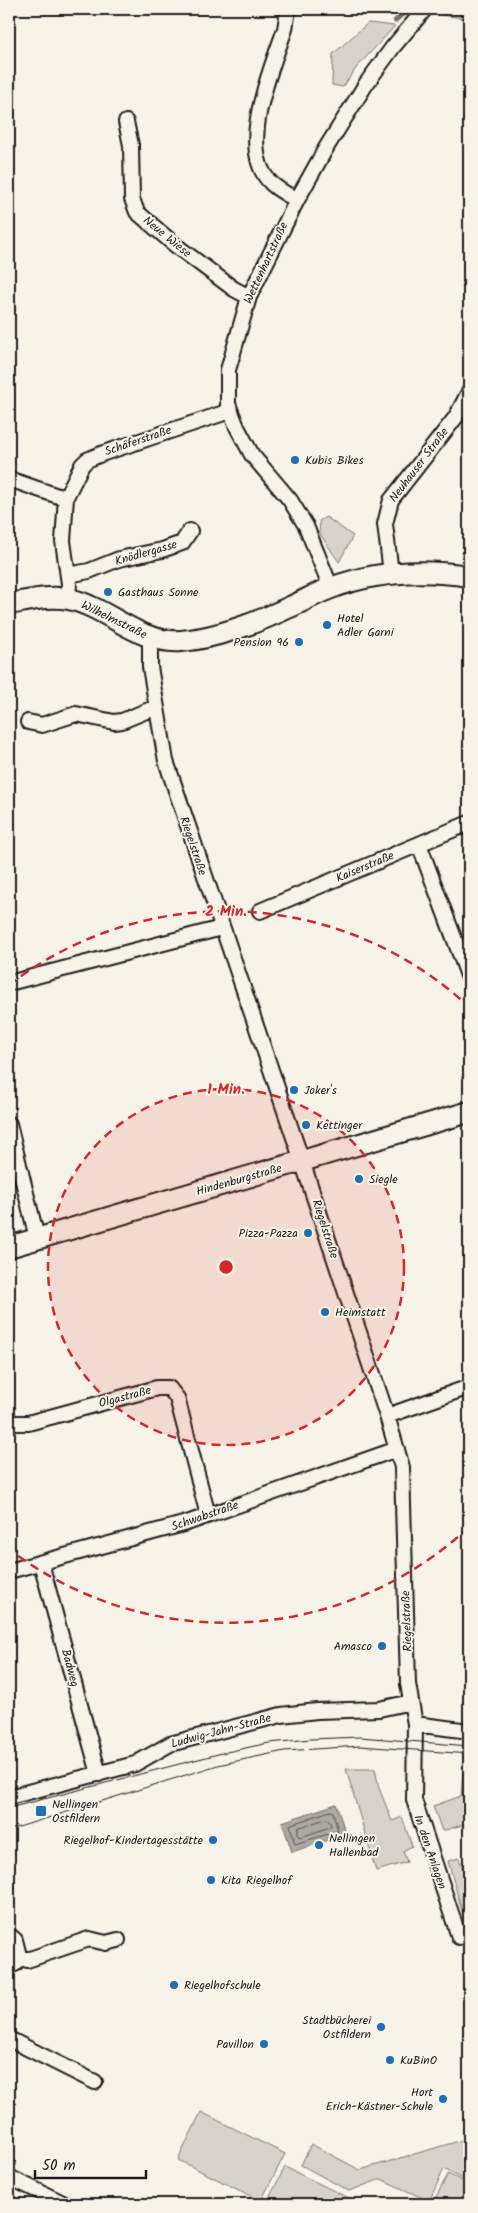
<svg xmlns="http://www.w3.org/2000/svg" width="478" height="2213" font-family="Kalam,sans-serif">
  <rect width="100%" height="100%" fill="#f7f3e8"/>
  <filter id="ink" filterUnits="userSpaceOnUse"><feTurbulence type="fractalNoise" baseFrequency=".02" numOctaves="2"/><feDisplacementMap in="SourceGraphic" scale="10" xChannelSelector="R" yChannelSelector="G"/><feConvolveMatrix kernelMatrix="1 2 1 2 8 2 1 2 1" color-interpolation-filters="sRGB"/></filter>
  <g filter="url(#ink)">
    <!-- green -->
    <path fill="#d7d3cb" stroke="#7a7874" d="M295 9H402L399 12 293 14Z
      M439 9H469V19L435 14Z
      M368 23 395 26 357 67 343 87 332 85 333 54Z
      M326 517 353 536 339 562 320 534 319 521Z
      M346 1769H375L379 1788 392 1821 402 1817 412 1846 403 1851 407 1862 376 1871Z
      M463 1771 469 1772V1823L442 1831 433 1806 461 1796Z
      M459 1858 469 1886V1916L464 1918 448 1861Z
      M201 2112 285 2154 261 2201 178 2160Z
      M469 2138V2182L444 2169 429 2201 381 2179 349 2191 301 2165 311 2144 360 2170Z
      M285 2167 361 2204H266Z
      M448 2174 469 2184V2204H440L434 2201Z"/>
    <!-- water -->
    <path fill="#aca9a2" stroke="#72716c" d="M336 1804 346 1834 292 1852 282 1822Z"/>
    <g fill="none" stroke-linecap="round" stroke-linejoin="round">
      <!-- shore -->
      <path stroke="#565452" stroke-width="1" d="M331 1811 333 1812 338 1831 295 1844 290 1825Z
        M327 1819 331 1824 330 1827 301 1837 298 1836V1828Z"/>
      <!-- stream -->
      <path stroke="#72716c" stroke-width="4.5" d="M395 21 408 9"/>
      <defs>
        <path id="street" d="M287 16 285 29C272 67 236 149 271 183 278 190 288 195 297 200
          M126 122 131 145 132 199 137 212 175 245 234 289 249 297
          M9 479 58 496 66 497
          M391 573 385 524 391 500 456 417 469 392
          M68 575 89 571 119 559 162 550 182 543 190 531
          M331 588 306 526 290 500 252 455 237 427 228 404V370L249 297 297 200 326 148 366 84 393 47 425 9
          M68 599 69 584 63 541 66 497 82 465 87 460 101 454 230 411
          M150 637V667L166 761 302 1161 387 1416 402 1467 408 1684 415 1724 414 1800 459 1937
          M28 722 42 725 76 714 114 722 122 721 156 707
          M419 844 469 978
          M260 911 469 823
          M9 983 214 930 222 926
          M9 1124 37 1238
          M387 1416 469 1387
          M9 1423H28L157 1388H169L177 1398 208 1515
          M41 1563 99 1774
          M9 1571 187 1523 397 1449
          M415 1724 469 1731
          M9 1797 135 1764 170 1744 281 1715 317 1711 379 1709 411 1702
          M9 1935 15 1940 19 1956 15 1964 9 1966
          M19 1956 27 1960 89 1939 106 1943 118 1940
          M9 2039 95 2082
          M9 2177 65 2204"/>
        <path id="secondary" d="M9 604C28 601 49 595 69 599 109 608 138 644 181 641 218 638 256 623 290 607 304 601 317 593 331 588 376 571 422 569 469 576
          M9 1247 469 1112"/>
      </defs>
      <!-- street casing -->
      <use href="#street" stroke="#1c1c1c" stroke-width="18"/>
      <!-- secondary casing -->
      <use href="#secondary" stroke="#1c1c1c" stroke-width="24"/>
      <!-- street -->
      <use href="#street" stroke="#f7f3e8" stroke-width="14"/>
      <!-- secondary -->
      <use href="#secondary" stroke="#f7f3e8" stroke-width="20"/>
      <!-- tram -->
      <path stroke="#1c1c1c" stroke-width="1" d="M9 1808 222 1753 269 1743 311 1739 360 1737 469 1746
        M9 1830 218 1765 284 1751 360 1746 469 1754"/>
    </g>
  </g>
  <!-- distance rings -->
  <circle cx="226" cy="1267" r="178" fill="#d62828" fill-opacity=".12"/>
  <g fill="none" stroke="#d62828" stroke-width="2.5" stroke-dasharray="9 6">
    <circle cx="226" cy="1267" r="178"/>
    <path d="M469 1527A356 356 0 0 1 9 1549M9 985A356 356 0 0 1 469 1007"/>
  </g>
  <!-- markers -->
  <g fill="#1f6fb2" stroke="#f7f3e8" stroke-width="2">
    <circle cx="295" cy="460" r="5"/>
    <circle cx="108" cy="592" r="5"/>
    <circle cx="327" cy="625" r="5"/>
    <circle cx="299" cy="642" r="5"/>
    <circle cx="294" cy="1090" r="5"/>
    <circle cx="306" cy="1125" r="5"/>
    <circle cx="359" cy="1179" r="5"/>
    <circle cx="308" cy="1233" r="5"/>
    <circle cx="325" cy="1312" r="5"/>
    <circle cx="382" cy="1646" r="5"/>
    <rect x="35" y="1805" width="12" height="12" rx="2.5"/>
    <circle cx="213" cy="1840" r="5"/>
    <circle cx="319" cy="1845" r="5"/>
    <circle cx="211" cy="1880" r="5"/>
    <circle cx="174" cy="1985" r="5"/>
    <circle cx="381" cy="2027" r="5"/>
    <circle cx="264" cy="2044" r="5"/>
    <circle cx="390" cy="2060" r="5"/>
    <circle cx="443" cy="2099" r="5"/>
  </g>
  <g text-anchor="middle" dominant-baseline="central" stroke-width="4" stroke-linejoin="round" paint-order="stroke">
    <!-- street labels -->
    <g font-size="12" fill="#1c1c1c" stroke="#f7f3e8">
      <text transform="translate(167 237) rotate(39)">Neue Wiese</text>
      <text transform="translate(266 263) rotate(-65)">Wettenhartstraße</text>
      <text transform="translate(138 441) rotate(-19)">Schäferstraße</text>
      <text transform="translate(419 465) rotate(-53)">Neuhauser Straße</text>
      <text transform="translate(146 553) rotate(-16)">Knödlergasse</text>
      <text transform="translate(114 620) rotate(26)">Wilhelmstraße</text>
      <text transform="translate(193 846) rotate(71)">Riegelstraße</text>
      <text transform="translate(365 867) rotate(-23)">Kaiserstraße</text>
      <text transform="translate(239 1180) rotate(-16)">Hindenburgstraße</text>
      <text transform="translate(325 1229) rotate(72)">Riegelstraße</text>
      <text transform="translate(125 1397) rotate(-15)">Olgastraße</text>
      <text transform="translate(205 1516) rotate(-19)">Schwabstraße</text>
      <text transform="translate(407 1621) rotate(-92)">Riegelstraße</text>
      <text transform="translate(70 1668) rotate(75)">Badweg</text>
      <text transform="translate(221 1731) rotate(-15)">Ludwig-Jahn-Straße</text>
      <text transform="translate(430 1852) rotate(71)">In den Anlagen</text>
    </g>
    <!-- poi labels -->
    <g font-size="12" fill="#1c1c1c" stroke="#f7f3e8" text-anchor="start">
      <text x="305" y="460">Kubis Bikes</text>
      <text x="118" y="592">Gasthaus Sonne</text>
      <text x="337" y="618">Hotel<tspan x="337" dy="14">Adler Garni</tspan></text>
      <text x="289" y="642" text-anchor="end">Pension 96</text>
      <text x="304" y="1090">Joker's</text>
      <text x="316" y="1125">Kettinger</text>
      <text x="369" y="1179">Siegle</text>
      <text x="298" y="1233" text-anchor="end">Pizza-Pazza</text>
      <text x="335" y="1312">Heimstatt</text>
      <text x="372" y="1646" text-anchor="end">Amasco</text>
      <text x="52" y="1804">Nellingen<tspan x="52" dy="14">Ostfildern</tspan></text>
      <text x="329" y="1838">Nellingen<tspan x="329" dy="14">Hallenbad</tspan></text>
      <text x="203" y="1840" text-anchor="end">Riegelhof-Kindertagesstätte</text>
      <text x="221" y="1880">Kita Riegelhof</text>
      <text x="184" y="1985">Riegelhofschule</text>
      <text x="371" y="2020" text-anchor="end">Stadtbücherei<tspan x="371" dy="14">Ostfildern</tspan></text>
      <text x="254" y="2044" text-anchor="end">Pavillon</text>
      <text x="400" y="2060">KuBinO</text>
      <text x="433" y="2092" text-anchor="end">Hort<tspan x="433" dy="14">Erich-Kästner-Schule</tspan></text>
    </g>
  </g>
  <circle cx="226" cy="1267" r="8" fill="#d62828" stroke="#f7f3e8" stroke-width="2.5"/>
  <g font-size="15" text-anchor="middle" font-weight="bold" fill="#d62828" stroke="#f7f3e8" stroke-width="4" stroke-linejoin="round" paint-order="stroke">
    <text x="226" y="916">2 Min.</text>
    <text x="226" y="1094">1 Min.</text>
  </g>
  <!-- margin -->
  <rect width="478" height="2213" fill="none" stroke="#f7f3e8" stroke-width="30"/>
  <rect x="15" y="15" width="448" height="2183" fill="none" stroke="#1c1c1c" stroke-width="2" filter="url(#ink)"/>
  <!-- scale -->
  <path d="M35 2170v8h111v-8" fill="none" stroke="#1c1c1c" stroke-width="2.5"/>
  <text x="42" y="2170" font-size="15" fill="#1c1c1c" stroke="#f7f3e8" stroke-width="4" paint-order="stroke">50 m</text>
</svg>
